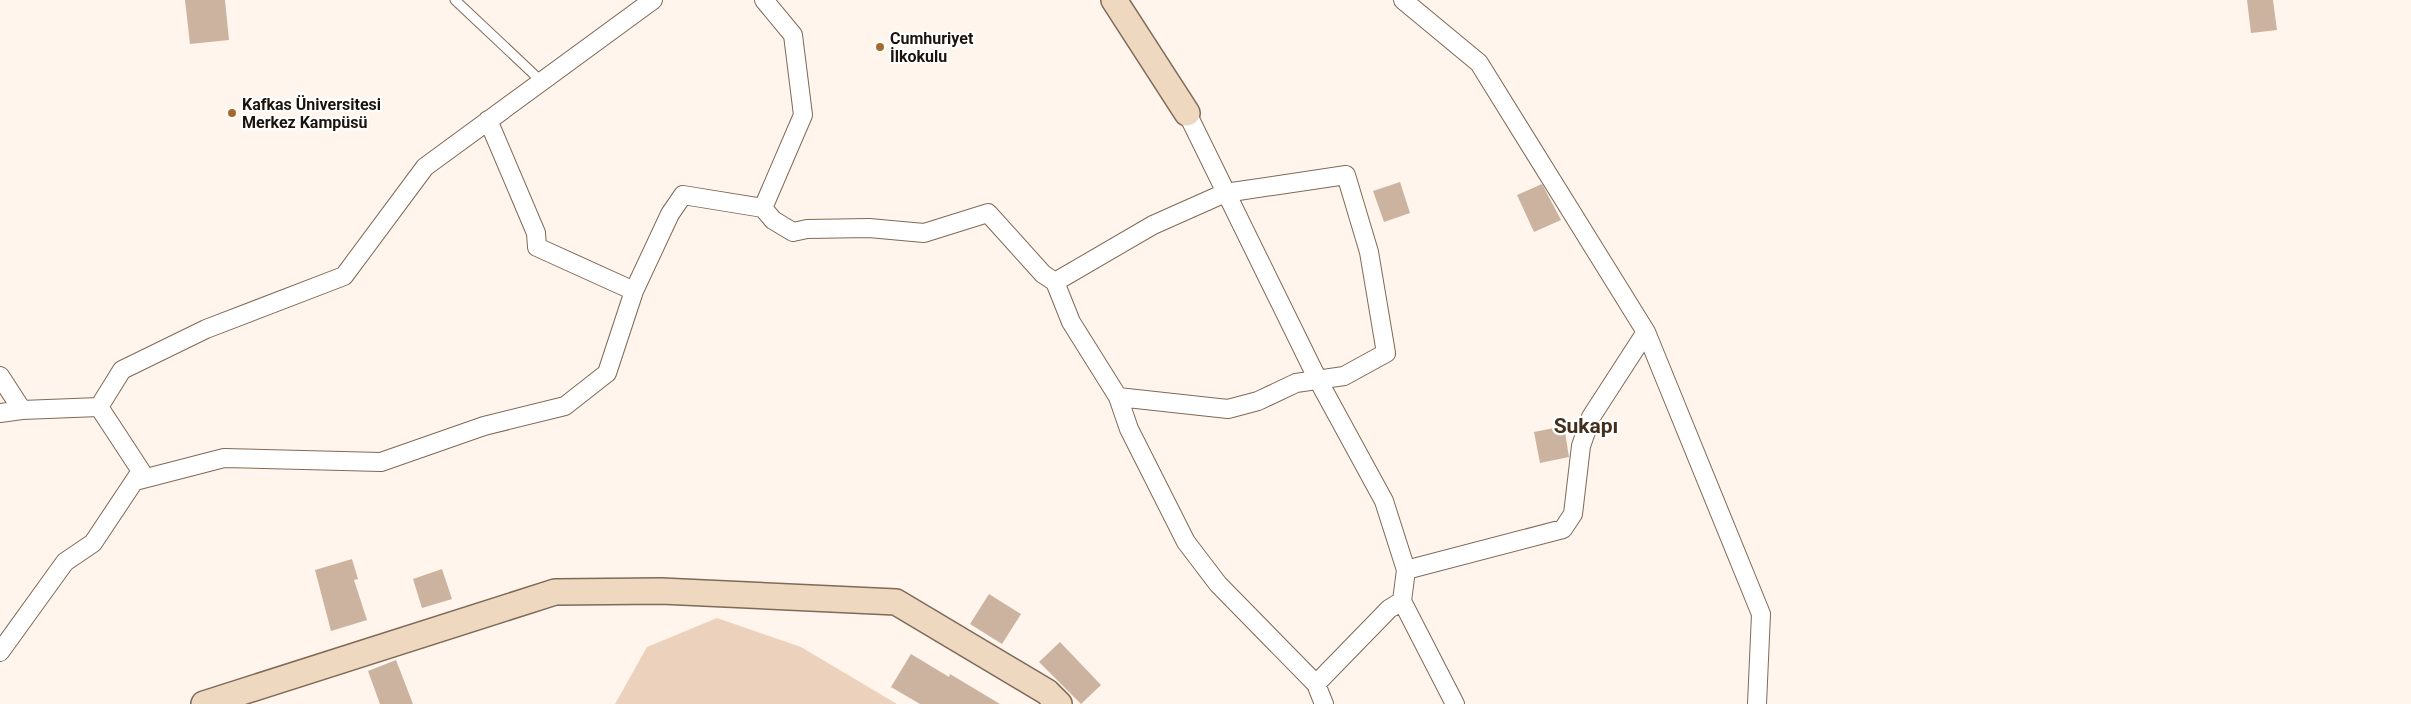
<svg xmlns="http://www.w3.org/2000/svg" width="2411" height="704" font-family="Roboto,sans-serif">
  <rect width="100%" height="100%" fill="#fff5ec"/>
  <!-- green -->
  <path fill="#ecd2bc" d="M717 618 801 647 897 704H615L647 647Z"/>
  <!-- building -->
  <path fill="#cbb39f" d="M185 0H225L229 40 190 44Z
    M2247 0H2273L2277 30 2251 33Z
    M1400 182 1410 213 1384 222 1373 191Z
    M1542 184 1561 220 1534 232 1517 195Z
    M1564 426 1569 457 1540 463 1534 432Z
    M352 559 358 579 354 580 367 620 331 631 315 570Z
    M442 569 452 599 422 608 413 579Z
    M989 594 1021 614 1002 644 970 624Z
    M1060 642 1101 685 1081 704 1039 662Z
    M911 654 949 677 950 674 1000 704H920L891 687Z
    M396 660 413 704H380L368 671Z"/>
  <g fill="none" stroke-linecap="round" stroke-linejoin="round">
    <defs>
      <path id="lane" d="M455 0 541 81"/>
      <path id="street" d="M1403 0 1479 63 1646 332 1761 614 1757 704
        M1187 113 1318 380 1384 501 1406 570 1402 601 1455 704
        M488 120 536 233 537 247 634 291
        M763 208 803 115 793 35 764 0
        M1055 282 1153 225 1225 193 1346 175 1369 252 1386 353 1344 376 1296 383 1258 401 1228 409 1118 397
        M0 376 22 410
        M0 413 22 410 99 407
        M135 481 224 458 381 462 484 426 565 406 607 373 634 291 670 214 683 195 763 208 773 220 793 232 807 229 869 228 924 233 988 213 1043 274 1055 282 1071 322 1118 397 1129 429 1186 542 1218 584 1316 684 1324 704
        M1406 570 1563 529 1573 514 1581 446 1591 417 1646 332
        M0 652 65 562 93 543 141 471 99 407 122 370 206 329 344 276 425 167 653 0
        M1316 684 1389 609 1402 601"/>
      <path id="secondary" d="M1114 0 1187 113
        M204 704 555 592 661 591 896 602 1047 692 1059 704"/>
    </defs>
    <!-- lane casing -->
    <use href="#lane" stroke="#7f6957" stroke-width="11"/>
    <!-- street casing -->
    <use href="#street" stroke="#7f6957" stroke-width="20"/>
    <!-- secondary casing -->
    <use href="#secondary" stroke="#7f6957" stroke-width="28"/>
    <!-- lane -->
    <use href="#lane" stroke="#fff" stroke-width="9"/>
    <!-- street -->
    <use href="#street" stroke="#fff" stroke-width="18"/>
    <!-- secondary -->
    <use href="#secondary" stroke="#efd8c0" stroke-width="25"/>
  </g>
  <!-- markers -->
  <g fill="#a6692d" stroke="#fff" stroke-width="2">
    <circle cx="880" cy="47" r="5"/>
    <circle cx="232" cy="113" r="5"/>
  </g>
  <g text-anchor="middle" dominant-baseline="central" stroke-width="4.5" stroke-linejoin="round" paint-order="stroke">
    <!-- poi labels -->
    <g font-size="16" font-weight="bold" fill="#1c130c" stroke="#fff" text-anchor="start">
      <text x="890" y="38">Cumhuriyet<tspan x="890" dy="18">İlkokulu</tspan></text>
      <text x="242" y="104">Kafkas Üniversitesi<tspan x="242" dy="18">Merkez Kampüsü</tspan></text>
    </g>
    <!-- district labels -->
    <g font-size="21" font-weight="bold" fill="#422f1e" stroke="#fff">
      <text x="1586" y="426">Sukapı</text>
    </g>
  </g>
</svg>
